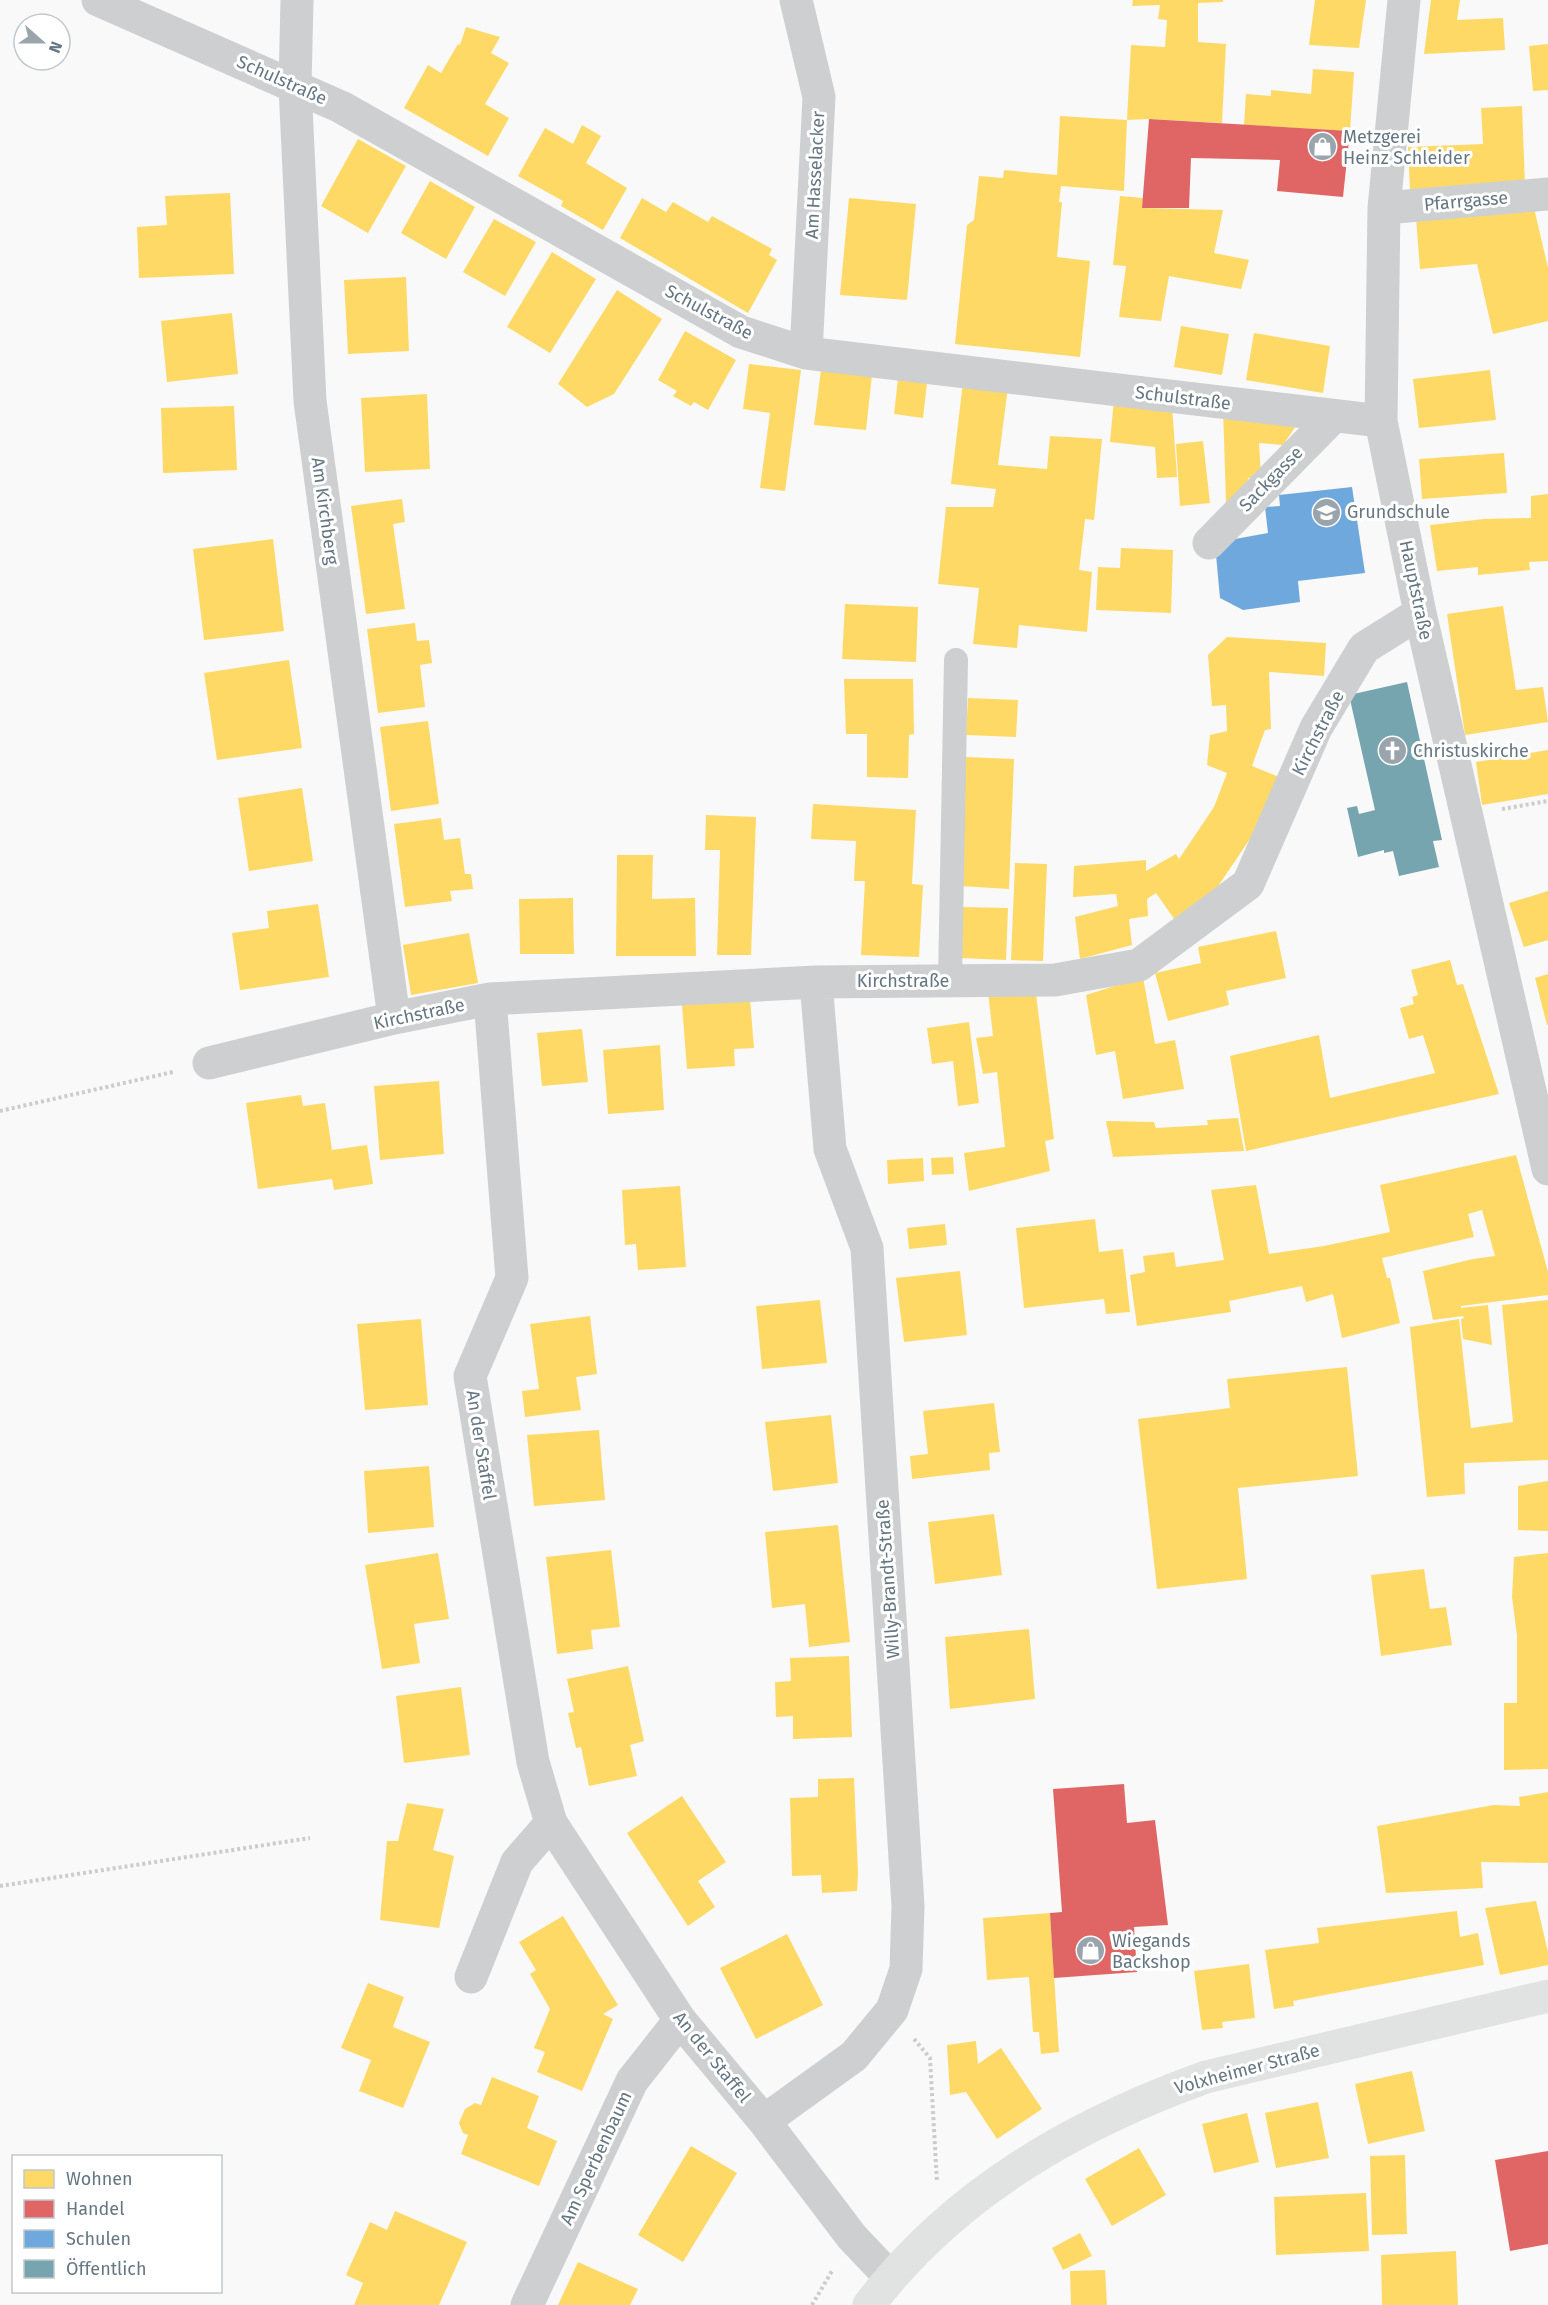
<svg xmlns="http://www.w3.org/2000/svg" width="1548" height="2305" font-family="'Fira Sans',sans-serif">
  <rect width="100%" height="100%" fill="#f9f9f9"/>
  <!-- homes -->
  <path fill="#ffd966" d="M1133 0H1223V2L1198 3V42L1226 44 1222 123 1149 119 1127 120 1131 45 1165 47 1167 20 1158 19 1160 5 1132 6Z
    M1315 0H1366L1359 48 1309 45Z
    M1431 0H1460L1457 20 1503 18 1505 50 1424 54Z
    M466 27 500 37 491 53 509 63 485 104 509 118 488 156 404 108 428 65 441 73 458 44 460 45Z
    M1548 44V90L1533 91 1529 46Z
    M1313 69 1354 72 1350 131 1244 125 1246 94 1271 96V90L1311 94Z
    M1522 106 1525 185 1410 190 1408 147 1483 144 1481 108Z
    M1060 116 1127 120 1124 191 1061 186 1059 202H1062L1057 257 1090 261 1080 357 955 344 967 225 974 220 979 176 1003 178 1004 170 1057 175Z
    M582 125 601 136 586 163 627 188 603 230 561 206 563 201 518 176 545 128 573 144Z
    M358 139 406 166 368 233 321 206Z
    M430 181 475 207 446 259 401 233Z
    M230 193 234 274 139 278 137 227 167 225 165 196Z
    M1120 196 1143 198 1142 208 1223 210 1214 253 1249 260 1241 289 1169 276 1161 321 1119 317 1126 266 1113 265Z
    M642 198 666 212 673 202 708 222 712 216 772 249 769 255 777 260 748 313 620 238Z
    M849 198 916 204 907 300 840 295Z
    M1534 208 1548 268V321L1493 334 1477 264 1420 269 1416 218Z
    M494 219 536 242 505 296 463 272Z
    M552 252 596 279 550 353 507 327Z
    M406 277 409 351 348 354 344 280Z
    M617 290 662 319 614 394 587 407 558 384Z
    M232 313 238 374 167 382 161 321Z
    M1181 326 1229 334 1222 375 1174 367Z
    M685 331 736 360 708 410 694 402 691 406 673 396 677 391 658 380Z
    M1254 333 1330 346 1323 393 1246 380Z
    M749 364 801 370 785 491 760 488 770 413 743 409Z
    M821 370 872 375 866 430 814 425Z
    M1490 370 1496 420 1419 428 1413 379Z
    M898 379 927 383 923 418 894 414Z
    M963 382 1008 387 998 465 1047 469 1050 436 1102 439 1094 520 1085 519 1079 570 1092 572 1087 632 1019 625 1017 648 973 644 979 588 938 584 946 507H993L996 489 951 484Z
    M427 394 430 469 365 472 361 398Z
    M1114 399 1172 405 1177 477 1157 478 1155 447 1110 442Z
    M234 406 237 470 163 473 161 408Z
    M1223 407 1300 420 1283 445 1259 443 1261 477 1248 478 1247 489 1226 503Z
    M1203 441 1210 503 1180 506 1176 444Z
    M1504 453 1507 493 1422 499 1419 459Z
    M1548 494V561L1529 562 1530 570 1478 575V567L1437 571 1430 525 1484 519 1531 518V496Z
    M402 499 405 522 393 524 405 609 366 614 351 506Z
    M273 539 284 631 204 640 193 549Z
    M1121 548 1173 550 1171 613 1096 610 1098 567 1120 568Z
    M845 604 918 607 916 662 842 659Z
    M1503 606 1516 690 1543 687 1548 722 1465 735 1447 614Z
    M415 623 417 641 429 640 432 663 420 665 425 707 378 713 367 629Z
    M1227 637 1326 643 1324 676 1269 672 1271 729 1265 730 1252 766 1279 777 1260 824 1206 904 1177 923 1156 893 1147 899 1148 916 1129 919 1132 945 1080 959 1075 917 1118 906 1116 894 1073 897 1074 866 1146 860V871L1176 854 1179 859 1214 807 1227 773 1207 765 1210 735 1227 731 1226 705 1212 706 1208 655Z
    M289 660 302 748 217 760 204 673Z
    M844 679H913L914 734 909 735 908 778 867 777V734H846Z
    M968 698 1018 700 1016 737 966 735Z
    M428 721 439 804 391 811 380 727Z
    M1548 750V794L1482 805 1476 762Z
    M966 757 1014 759 1009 889 961 886Z
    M302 788 313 861 249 871 238 798Z
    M813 804 916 810 912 884 923 885 919 957 861 955 865 881H854L856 841 811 839Z
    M706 815 756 817 751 955H717L720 850H705Z
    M441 818 444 840 460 838 465 874H471L473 889 450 891 452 901 405 907 394 824Z
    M617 855H653L652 899 695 898 696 956H616Z
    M1015 863 1047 864 1043 961 1011 960Z
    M1548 891V940L1524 947 1509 903Z
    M573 898 574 954H520L519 899Z
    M318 904 329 977 240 990 232 933 269 928 267 911Z
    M962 907 1008 908 1006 960 960 958Z
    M1276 931 1286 978 1226 991 1229 1005 1168 1021 1155 973 1201 963 1198 947Z
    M469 933 478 983 411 995 403 945Z
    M1450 960 1457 985 1463 984 1499 1094 1246 1151 1230 1056 1319 1035 1330 1098 1435 1073 1423 1035 1409 1039 1400 1008 1414 1004 1412 997 1418 995 1411 970Z
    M1548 974V1025H1547L1535 978Z
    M1143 977 1155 1044 1175 1040 1184 1089 1123 1099 1115 1051 1096 1055 1086 995Z
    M1035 986 1054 1139 1045 1141 1050 1171 969 1191 964 1153 1005 1147 997 1072 983 1074 976 1038 993 1036 988 992Z
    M750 999 754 1048 734 1049 735 1066 687 1069 682 1005Z
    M969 1022 979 1103 958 1106 953 1061 932 1064 927 1028Z
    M582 1029 588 1082 542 1086 537 1033Z
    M660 1045 664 1110 608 1114 603 1050Z
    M439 1081 444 1154 380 1160 374 1086Z
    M301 1095 303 1106 325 1103 332 1150 367 1145 373 1184 334 1190 332 1179 258 1189 246 1103Z
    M1238 1118 1244 1151 1113 1157 1106 1121 1154 1122 1156 1128 1208 1125 1207 1120Z
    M1516 1155 1548 1272V1295L1461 1306V1308L1488 1305 1492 1345 1463 1339 1461 1319 1464 1318 1463 1316 1433 1320 1423 1271 1473 1259 1495 1256 1482 1210 1468 1214 1474 1237 1382 1258 1387 1278H1390L1400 1323 1342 1338 1333 1294 1306 1302 1302 1286 1229 1301 1231 1312 1137 1326 1130 1275 1145 1272 1143 1256 1174 1252 1176 1267 1224 1260 1211 1190 1256 1185 1269 1254 1324 1246 1390 1232 1380 1185Z
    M953 1157 954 1174 932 1175 931 1158Z
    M923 1158 924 1181 888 1184 887 1160Z
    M680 1186 686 1267 638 1270 636 1244 625 1245 622 1190Z
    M1095 1219 1099 1252 1123 1249 1130 1312 1106 1314 1104 1299 1024 1308 1016 1228Z
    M945 1224 947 1245 909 1249 907 1228Z
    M960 1271 967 1335 904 1342 896 1278Z
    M820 1300 827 1363 762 1369 756 1306Z
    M1548 1300V1460L1464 1463 1465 1494 1427 1497 1410 1327 1459 1319 1471 1428 1513 1422 1502 1305Z
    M590 1316 597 1374 576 1377 581 1410 525 1417 522 1391 539 1389 530 1324Z
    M421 1319 428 1405 365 1410 357 1324Z
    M1347 1367 1358 1476 1238 1488 1247 1579 1157 1589 1138 1419 1230 1408 1227 1379Z
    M994 1403 1000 1452 989 1453 990 1470 912 1479 910 1456 928 1454 923 1411Z
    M831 1415 838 1483 773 1491 765 1422Z
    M599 1430 605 1500 534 1506 527 1435Z
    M429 1466 434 1527 368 1533 364 1471Z
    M1548 1481V1531L1518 1530V1486Z
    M994 1514 1002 1575 935 1584 928 1522Z
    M838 1525 850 1642 809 1647 805 1604 772 1608 765 1532Z
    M611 1550 620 1627 591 1630 593 1649 557 1654 546 1557Z
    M438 1553 449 1619 414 1624 420 1663 382 1669 365 1565Z
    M1548 1553V1769L1504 1770V1703H1517V1636L1512 1597 1514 1557Z
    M1424 1569 1430 1609 1446 1607 1452 1645 1381 1656 1371 1575Z
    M1029 1629 1035 1699 950 1709 945 1637Z
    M849 1656 852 1737 793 1739V1716L776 1717 775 1682 791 1681 790 1658Z
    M628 1666 644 1741 630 1745 637 1776 589 1786 581 1747 576 1748 568 1713 574 1712 567 1679Z
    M461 1687 470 1755 404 1763 396 1696Z
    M854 1778 858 1873 857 1891 822 1893 821 1875 792 1876 790 1798 818 1797V1779Z
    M1548 1792V1863L1481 1862 1483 1888 1386 1893 1377 1826 1494 1805 1520 1806 1519 1797Z
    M682 1796 726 1862 698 1881 715 1907 688 1926 627 1833Z
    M407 1803 444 1809 433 1850 454 1856 439 1928 380 1920 387 1841H398Z
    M1536 1901 1548 1952V1965L1500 1975 1485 1908Z
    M1457 1911 1460 1937 1478 1933 1484 1965 1293 2001 1294 2006 1274 2009 1265 1950 1319 1943 1317 1928Z
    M1050 1913 1059 2052 1041 2054 1039 2032H1033L1029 1977 987 1980 983 1918Z
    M563 1916 618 2005 603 2014 613 2019 582 2091 537 2072 545 2052 534 2048 550 2009 530 1974 536 1970 519 1942Z
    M787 1934 823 2005 756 2039 720 1968Z
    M1249 1964 1255 2018 1222 2022 1223 2028 1202 2030 1194 1971Z
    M368 1983 404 1997 393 2027 430 2042 403 2108 359 2091 371 2060 341 2048Z
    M976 2041 978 2064 1001 2048 1042 2109 997 2139 966 2092 950 2095 947 2045Z
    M1412 2071 1425 2131 1368 2144 1355 2084Z
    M492 2077 539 2096 527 2128 557 2141 539 2186 461 2154 468 2135 463 2133 459 2123 465 2109 475 2103 481 2105Z
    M1318 2102 1329 2158 1276 2168 1265 2113Z
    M1247 2113 1259 2162 1214 2173 1202 2124Z
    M691 2146 737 2173 683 2262 638 2235Z
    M1139 2148 1166 2195 1112 2226 1085 2179Z
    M1405 2155 1407 2234 1372 2235 1370 2156Z
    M1366 2193 1369 2251 1276 2255 1274 2197Z
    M395 2211 467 2242 439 2305H354L363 2283 346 2275 370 2222 387 2230Z
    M1080 2233 1092 2256 1063 2270 1052 2248Z
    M1456 2251 1458 2305H1382L1381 2255Z
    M578 2262 638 2289 630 2305H558Z
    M1105 2270 1107 2305H1071L1070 2271Z"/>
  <!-- shops -->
  <path fill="#e06666" d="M1149 119 1350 131 1343 197 1277 191 1280 160 1191 158 1189 208H1142Z
    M1124 1784 1127 1823 1155 1820 1168 1925 1134 1927 1137 1972 1054 1978 1050 1913 1062 1912 1053 1789Z
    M1548 2151V2244L1510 2251 1495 2160Z"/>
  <!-- schools -->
  <path fill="#6fa8dc" d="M1352 487 1365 573 1298 581 1300 602 1243 610 1220 598 1216 555 1235 539 1268 533 1265 507 1280 506 1279 495Z"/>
  <!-- public -->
  <path fill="#76a5af" d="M1407 682 1442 840 1433 841 1439 867 1399 876 1393 851 1384 853V850L1358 857 1347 808 1357 806 1359 814 1375 810 1349 695Z"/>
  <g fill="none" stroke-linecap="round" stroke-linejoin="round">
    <!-- path -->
    <path stroke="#cbcccd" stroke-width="4" stroke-dasharray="3 3" stroke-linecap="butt" d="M1502 809 1548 801
      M0 1111 173 1072
      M0 1886 310 1838
      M914 2039 930 2058 937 2182
      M812 2305 832 2271"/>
    <!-- service -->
    <path stroke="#cecfd0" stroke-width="24" d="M950 981 956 660"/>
    <!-- minor -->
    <path stroke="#cecfd0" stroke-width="33" d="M98 0 341 107 741 332 806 353 1381 421
      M297 0 295 86 310 401 394 1018
      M796 0 819 97 806 353
      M1404 0 1384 208 1381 421 1420 613 1548 1169
      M1384 208 1548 194
      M1209 543 1334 416
      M490 999 512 1278 470 1376 533 1762 551 1823 680 2020 764 2121 852 2237 890 2277
      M209 1063 394 1018 490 999 816 982 1055 980 1139 965 1248 884 1316 728 1364 648 1420 613
      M471 1977 517 1862 551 1823
      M764 2121 854 2056 892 2010 906 1969 908 1906 867 1248 830 1149 816 982
      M527 2305 632 2081 680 2020"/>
    <!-- secondary -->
    <path stroke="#e1e2e2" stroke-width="33" d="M869 2305C954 2193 1075 2124 1206 2077L1548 1996"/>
  </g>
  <!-- icons -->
  <defs>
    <symbol id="shop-disc" viewBox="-11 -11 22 22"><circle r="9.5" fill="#99a4ac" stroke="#fff"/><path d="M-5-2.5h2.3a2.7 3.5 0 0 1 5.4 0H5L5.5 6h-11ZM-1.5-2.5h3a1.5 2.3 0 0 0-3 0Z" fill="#fff"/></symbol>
    <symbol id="school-disc" viewBox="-11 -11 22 22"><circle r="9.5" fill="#99a4ac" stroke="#fff"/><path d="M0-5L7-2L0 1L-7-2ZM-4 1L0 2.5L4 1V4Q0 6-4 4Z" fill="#fff"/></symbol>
    <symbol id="church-disc" viewBox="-11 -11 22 22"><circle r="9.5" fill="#99a4ac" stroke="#fff"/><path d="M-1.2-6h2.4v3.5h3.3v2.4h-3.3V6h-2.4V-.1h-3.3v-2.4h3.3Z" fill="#fff"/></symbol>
  </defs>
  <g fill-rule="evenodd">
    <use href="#shop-disc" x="1306" y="130" width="33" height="33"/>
    <use href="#school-disc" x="1310" y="496" width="33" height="33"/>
    <use href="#church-disc" x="1376" y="734" width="33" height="33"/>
    <use href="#shop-disc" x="1074" y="1934" width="33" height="33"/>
  </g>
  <g text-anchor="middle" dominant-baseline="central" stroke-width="6" stroke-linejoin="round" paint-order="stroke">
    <!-- street labels -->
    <g font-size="18" fill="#657683" stroke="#fff">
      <text transform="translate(282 80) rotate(24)">Schulstraße</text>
      <text transform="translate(815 175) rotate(-87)">Am Hasselacker</text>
      <text transform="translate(1466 201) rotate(-5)">Pfarrgasse</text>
      <text transform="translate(709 312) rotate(28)">Schulstraße</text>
      <text transform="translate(1183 398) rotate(7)">Schulstraße</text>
      <text transform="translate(1271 479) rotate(-46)">Sackgasse</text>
      <text transform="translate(325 511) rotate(82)">Am Kirchberg</text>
      <text transform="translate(1416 590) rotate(78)">Hauptstraße</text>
      <text transform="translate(1318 733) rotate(-63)">Kirchstraße</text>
      <text x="903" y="981">Kirchstraße</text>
      <text transform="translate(419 1014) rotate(-12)">Kirchstraße</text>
      <text transform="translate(481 1445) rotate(81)">An der Staffel</text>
      <text transform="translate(888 1579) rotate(-94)">Willy-Brandt-Straße</text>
      <text transform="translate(712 2057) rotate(51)">An der Staffel</text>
      <text transform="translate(1247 2069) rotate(-15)">Volxheimer Straße</text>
      <text transform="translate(596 2158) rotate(-65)">Am Sperbenbaum</text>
    </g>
    <!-- poi labels -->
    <g font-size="18" fill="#657683" stroke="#fff" text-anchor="start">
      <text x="1343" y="137">Metzgerei<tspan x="1343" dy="21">Heinz Schleider</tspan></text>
      <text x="1347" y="512">Grundschule</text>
      <text x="1413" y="751">Christuskirche</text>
      <text x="1112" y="1941">Wiegands<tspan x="1112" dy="21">Backshop</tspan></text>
    </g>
  </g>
  <!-- legend -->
  <rect x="12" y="2155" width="210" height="138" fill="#ffffff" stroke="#c1c8cd" stroke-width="1.5"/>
  <rect x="24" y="2170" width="30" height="18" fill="#ffd966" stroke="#c1c8cd" stroke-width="1.5"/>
  <text x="66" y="2185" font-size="18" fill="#657683">Wohnen</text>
  <rect x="24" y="2200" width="30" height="18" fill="#e06666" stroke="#c1c8cd" stroke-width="1.5"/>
  <text x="66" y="2215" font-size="18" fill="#657683">Handel</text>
  <rect x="24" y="2230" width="30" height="18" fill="#6fa8dc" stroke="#c1c8cd" stroke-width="1.5"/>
  <text x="66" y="2245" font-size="18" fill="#657683">Schulen</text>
  <rect x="24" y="2260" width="30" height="18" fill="#76a5af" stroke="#c1c8cd" stroke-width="1.5"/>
  <text x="66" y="2275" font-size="18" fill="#657683">Öffentlich</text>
  <!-- north arrow -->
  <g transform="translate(42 42) rotate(111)"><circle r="28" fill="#ffffff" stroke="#c1c8cd" stroke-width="1.5"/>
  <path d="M0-4.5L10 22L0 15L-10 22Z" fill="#99a4ac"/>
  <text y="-9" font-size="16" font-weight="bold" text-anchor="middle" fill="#657683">N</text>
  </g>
</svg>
